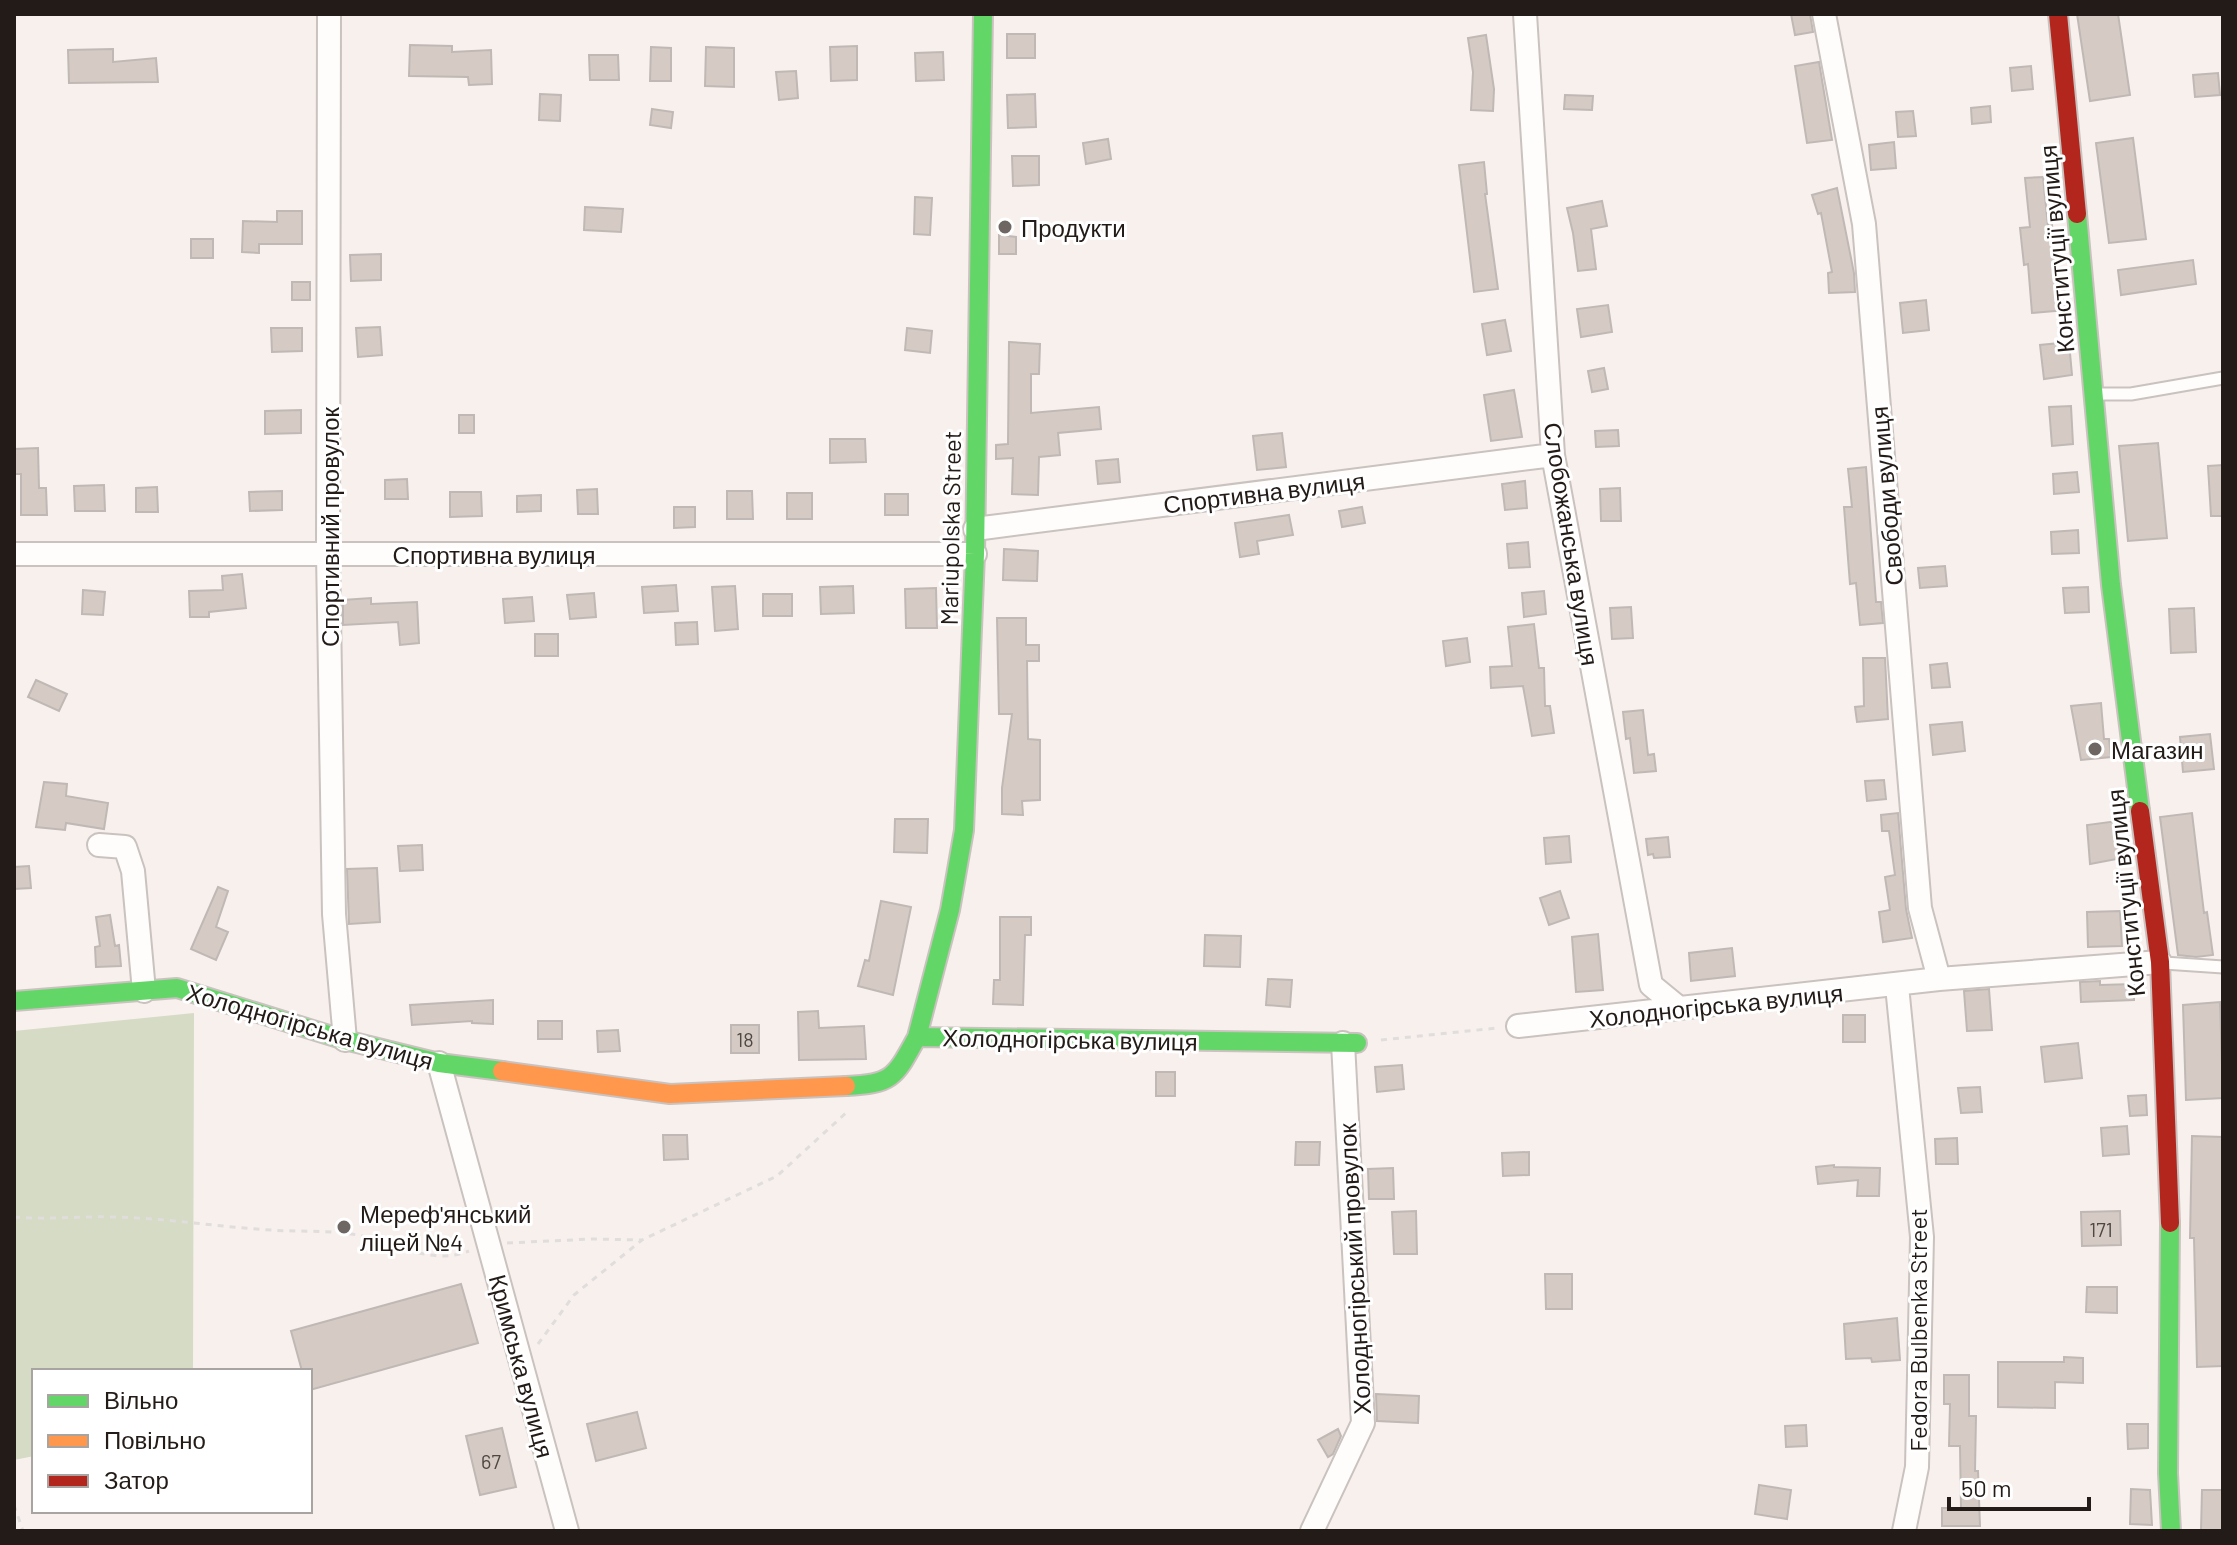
<svg xmlns="http://www.w3.org/2000/svg" width="2237" height="1545" font-family="Barlow,sans-serif">
  <rect width="100%" height="100%" fill="#f8f0ed"/>
  <!-- forest -->
  <path fill="#d5dbc4" d="M194 1013 193 1371H34V1456L14 1460V1031Z"/>
  <!-- building -->
  <path fill="#d5cbc4" stroke="#bfb8b4" stroke-width="2" d="M1791 14H1810L1813 32 1795 35Z
    M2077 14H2118L2130 95 2090 101Z
    M1007 34H1035V58H1007Z
    M1486 35 1494 89 1493 111 1471 110 1473 72 1468 38Z
    M410 45 452 46V52L491 50 492 84 469 85 468 77 409 76Z
    M857 46V80L831 81 830 47Z
    M651 47 671 48V81H650Z
    M706 47 734 48V87L705 86Z
    M113 49V62L156 58 158 82 69 83 68 50Z
    M943 52 944 80 916 81 915 53Z
    M589 55H618L619 80H590Z
    M1819 62 1832 140 1807 143 1795 66Z
    M2031 66 2033 89 2012 91 2010 68Z
    M796 71 798 98 779 100 776 72Z
    M2218 73 2220 95 2195 97 2193 75Z
    M540 94 561 95 560 121 539 120Z
    M1035 94 1036 127 1008 128 1007 95Z
    M1565 95 1593 96 1592 110 1564 109Z
    M1990 106 1991 122 1972 124 1971 108Z
    M652 109 673 112 671 128 650 125Z
    M1913 111 1916 136 1898 137 1896 112Z
    M2133 138 2146 239 2109 243 2096 143Z
    M1108 139 1111 159 1086 164 1083 143Z
    M1894 142 1896 168 1871 170 1869 145Z
    M1012 156H1039V185L1013 186Z
    M1484 162 1487 194H1485L1498 289 1474 292 1459 165Z
    M2043 177 2048 226 2052 225 2058 284H2064L2066 310 2032 313 2028 264 2024 265 2020 228 2030 227 2025 178Z
    M1837 188 1854 273 1855 292 1829 293 1828 273 1832 272 1821 213 1818 214 1812 195Z
    M915 197 932 198 930 235 914 234Z
    M1602 201 1607 226 1591 229 1596 269 1578 271 1573 233 1567 208Z
    M585 207 623 209 621 232 584 230Z
    M277 211H302V244H259V253L242 252 243 221 277 222Z
    M999 235 1016 237V254H999Z
    M191 239H213V258H191Z
    M381 254V280L351 281 350 255Z
    M2193 260 2196 284 2121 295 2118 270Z
    M292 282H310V300H292Z
    M1926 300 1929 330 1903 333 1900 303Z
    M1608 305 1612 332 1581 337 1577 309Z
    M1505 320 1511 351 1487 355 1482 324Z
    M380 327 382 355 358 357 356 328Z
    M271 328H302V351L272 352Z
    M907 328 932 331 930 353 905 350Z
    M1009 342 1040 344 1039 374H1031V413L1099 407 1101 429 1058 433 1060 455 1039 457 1038 495 1012 494 1013 458 996 459V445L1008 444Z
    M2069 342 2072 375 2044 379 2040 345Z
    M1604 368 1608 389 1592 392 1588 371Z
    M1514 390 1522 437 1491 441 1484 395Z
    M2071 406 2073 444 2052 446 2049 407Z
    M301 410V433L265 434V411Z
    M459 415H474V433H459Z
    M1618 430 1619 446 1596 447 1595 431Z
    M1282 433 1286 467 1257 470 1253 436Z
    M830 439H865L866 462 830 463Z
    M2158 443 2167 538 2128 541 2119 446Z
    M38 448 39 488H46L47 515H21V474H14V449Z
    M1118 459 1120 482 1098 484 1096 461Z
    M2223 465V516H2211L2208 466Z
    M1866 467 1876 602H1881L1883 623 1860 625 1856 583 1850 584 1844 507H1852L1848 469Z
    M2077 472 2079 492 2054 494 2053 474Z
    M407 479 408 499H385V480Z
    M1525 481 1527 508 1505 510 1502 484Z
    M104 485 105 511H75L74 486Z
    M157 487 158 512H136V488Z
    M1620 488 1621 521H1601L1600 489Z
    M597 489 598 514H578L577 490Z
    M282 491V510L250 511 249 492Z
    M727 491H752L753 519H727Z
    M450 492H481L482 516 450 517Z
    M787 493H812V519H787Z
    M885 494H908V515H885Z
    M541 495V511L517 512V496Z
    M674 507H695V527L674 528Z
    M1362 507 1365 523 1342 527 1339 511Z
    M1289 515 1293 535 1257 541 1259 554 1240 557 1235 523Z
    M2078 530 2079 553 2052 554 2051 532Z
    M1528 542 1530 567 1509 568 1507 544Z
    M1004 549 1038 551 1037 581 1003 580Z
    M1945 566 1947 586 1920 588 1918 568Z
    M242 574 246 608 209 612V617H190L189 591 223 590 222 576Z
    M676 585 678 611 644 613 642 587Z
    M735 586 738 629 715 631 712 587Z
    M853 586 854 613 821 614 820 587Z
    M2088 587 2089 612 2065 613 2063 588Z
    M936 588 937 628H906L905 589Z
    M83 590 105 592 103 615 82 614Z
    M1544 591 1546 614 1524 617 1522 593Z
    M594 593 596 617 570 619 567 595Z
    M763 594H792V616H763Z
    M532 597 534 621 505 623 503 599Z
    M371 598V604L417 602 419 643 400 645 398 622 343 625V600Z
    M1631 607 1633 638 1612 639 1610 608Z
    M2194 608 2196 652 2171 653 2169 609Z
    M997 618H1026V645H1039V661H1027L1028 739 1040 740V800L1022 801 1023 815 1002 814V788L1012 714H999Z
    M697 622 698 644 676 645 675 623Z
    M1534 624 1539 668H1544L1545 706H1550L1554 733 1532 736 1523 686 1491 688 1490 667 1512 666 1508 627Z
    M535 634H558V656H535Z
    M1467 638 1470 662 1446 666 1443 641Z
    M1863 658H1885L1888 719 1857 722 1855 707 1864 706Z
    M1947 663 1950 687 1932 688 1930 665Z
    M36 680 67 694 59 711 28 697Z
    M2101 703 2104 739H2109L2111 757 2081 760 2071 706Z
    M1643 710 1648 755 1654 754 1656 771 1634 773 1630 738 1626 739 1623 712Z
    M1962 722 1965 751 1933 755 1930 725Z
    M2210 734 2214 769 2183 772 2180 737Z
    M1884 780 1886 799 1867 801 1865 781Z
    M44 782 67 784 66 796 108 803 104 829 66 823 65 830 36 827Z
    M1898 813 1906 909 1912 938 1883 942 1879 912 1890 910 1885 877 1895 875 1889 831H1882L1881 815Z
    M2192 813 2204 913 2207 912 2213 955 2196 957 2178 955 2160 817Z
    M895 819H928L927 853 894 852Z
    M2117 821 2122 858 2090 864 2087 825Z
    M1569 836 1571 862 1546 864 1544 838Z
    M1668 837 1670 857 1654 858 1653 854 1648 855 1646 839Z
    M422 845 423 870 400 871 398 846Z
    M29 866 31 888 14 889V867Z
    M377 868 380 922 349 924 347 869Z
    M218 887 228 891 216 927 228 932 216 960 191 949Z
    M1560 891 1569 918 1549 925 1540 898Z
    M881 901 911 907 893 995 858 986 865 960 869 961Z
    M2120 911 2122 946 2088 947 2087 912Z
    M110 915 115 946 119 945 121 966 96 967 95 947 100 946 96 917Z
    M1000 917H1031V935H1025L1023 1005 993 1004 994 980H1000Z
    M1598 934 1603 990 1576 992 1572 937Z
    M1205 935 1241 936 1240 967 1204 966Z
    M1732 948 1735 976 1691 981 1689 953Z
    M1268 979 1292 980 1290 1007 1266 1005Z
    M2100 981V985L2134 984V1000L2081 1002 2080 982Z
    M1989 989 1992 1030 1967 1031 1964 991Z
    M493 1000V1024L472 1023V1021L412 1025 410 1005Z
    M2220 1002 2223 1098 2186 1100 2183 1005Z
    M818 1011 819 1028 864 1026 866 1059 799 1060 798 1012Z
    M1843 1015H1865V1042H1843Z
    M538 1021H562V1039H538Z
    M731 1025H759V1053H731Z
    M618 1030 620 1051 598 1052 597 1031Z
    M2078 1043 2082 1078 2045 1082 2041 1047Z
    M1402 1065 1404 1089 1377 1092 1375 1067Z
    M1156 1072H1175V1096H1156Z
    M1980 1087 1982 1112 1961 1113 1958 1088Z
    M2146 1095 2147 1115 2130 1116 2128 1096Z
    M2127 1126 2129 1154 2103 1156 2101 1128Z
    M663 1135H687L688 1159 664 1160Z
    M2192 1136 2223 1137V1366L2197 1367 2194 1238H2190Z
    M1957 1138 1958 1164H1936L1935 1139Z
    M1296 1142H1320L1319 1165H1295Z
    M1529 1152V1175L1503 1176 1502 1153Z
    M1834 1165V1167L1880 1168 1879 1196H1857L1858 1180 1818 1184 1816 1167Z
    M1393 1168 1394 1199H1369L1368 1169Z
    M1416 1211 1417 1254H1394L1392 1212Z
    M2120 1211 2121 1245 2082 1246 2081 1212Z
    M1545 1274H1572V1309H1546Z
    M461 1284 478 1343 310 1390V1371H302L291 1331Z
    M2087 1287H2117V1313L2086 1312Z
    M1897 1318 1900 1360 1872 1362 1871 1358 1846 1359 1844 1324Z
    M2064 1357 2083 1358V1383L2055 1382V1408L1998 1407V1362H2064Z
    M1944 1375H1969V1416H1976L1975 1471H1978L1980 1526H1942V1508H1961L1960 1446H1949L1950 1404H1944Z
    M1376 1394 1419 1396 1418 1423 1377 1421Z
    M637 1412 646 1448 596 1461 587 1424Z
    M2127 1424H2148V1448L2128 1449Z
    M1806 1425 1807 1446 1786 1447 1785 1426Z
    M502 1428 516 1487 480 1495 466 1436Z
    M1338 1429 1341 1436 1333 1454 1328 1457 1318 1440Z
    M1759 1485 1791 1490 1787 1519 1755 1514Z
    M2131 1489 2150 1490 2152 1525 2130 1524Z
    M2202 1490H2223V1531H2201Z"/>
  <g fill="none" stroke-linecap="round" stroke-linejoin="round">
    <defs>
      <path id="lane" d="M2097 394H2131L2223 378
        M2164 963 2223 967"/>
      <path id="street" d="M329 14 328 554 334 914 345 1040
        M1525 14 1553 455 1651 985 1679 1008
        M1824 14 1864 224 1920 908 1939 979
        M975 529 1553 455
        M14 554H975
        M99 845 125 847 133 871 144 991
        M1897 986 1922 1237 1917 1467 1904 1531
        M1518 1026 1939 979 2160 962
        M439 1063 567 1531
        M1312 1531 1363 1423 1343 1043"/>
      <path id="fast" d="M2077 214 2111 585 2140 811
        M14 1001 177 988 345 1040 439 1063 502 1071
        M917 1037 950 910 964 830 975 554 983 14
        M846 1086C893 1084 895 1077 917 1037L1357 1043
        M2170 1223 2168 1473 2171 1531"/>
      <path id="slow" d="M502 1071 670 1094 846 1086"/>
      <path id="jam" d="M2058 14 2077 214
        M2140 811 2160 962 2170 1223"/>
    </defs>
    <!-- lane casing -->
    <use href="#lane" stroke="#c9c2be" stroke-width="15"/>
    <!-- street casing -->
    <use href="#street" stroke="#c9c2be" stroke-width="26"/>
    <!-- fast casing -->
    <use href="#fast" stroke="#c9c2be" stroke-width="22"/>
    <!-- slow casing -->
    <use href="#slow" stroke="#c9c2be" stroke-width="22"/>
    <!-- jam casing -->
    <use href="#jam" stroke="#c9c2be" stroke-width="22"/>
    <!-- path -->
    <path stroke="#e0dddc" stroke-width="3" stroke-dasharray="6 6" stroke-linecap="butt" d="M1381 1040 1497 1028
      M14 1217C47 1220 79 1216 112 1217 165 1218 218 1227 271 1230 297 1232 324 1230 351 1234 391 1239 428 1267 469 1251
      M507 1243 592 1239 642 1240
      M538 1344 574 1295 642 1240 777 1176 847 1112
      M14 1505 23 1531"/>
    <!-- lane -->
    <use href="#lane" stroke="#fefdfc" stroke-width="11"/>
    <!-- street -->
    <use href="#street" stroke="#fefdfc" stroke-width="22"/>
    <!-- fast -->
    <use href="#fast" stroke="#63d668" stroke-width="18"/>
    <!-- slow -->
    <use href="#slow" stroke="#ff974d" stroke-width="18"/>
    <!-- jam -->
    <use href="#jam" stroke="#b3261e" stroke-width="18"/>
  </g>
  <!-- markers -->
  <g fill="#6d6662" stroke="#fff" stroke-width="3">
    <circle cx="1005" cy="227" r="8"/>
    <circle cx="2095" cy="749" r="8"/>
    <circle cx="344" cy="1227" r="8"/>
  </g>
  <g text-anchor="middle" dominant-baseline="central" stroke-width="6" stroke-linejoin="round" paint-order="stroke">
    <!-- number labels -->
    <g font-size="20" fill="#4f4742">
      <text x="745" y="1039">18</text>
      <text x="2101" y="1229">171</text>
      <text x="491" y="1461">67</text>
    </g>
    <!-- poi labels -->
    <g font-size="24" fill="#221b17" stroke="#fff" text-anchor="start">
      <text x="1021" y="227">Продукти</text>
      <text x="2111" y="749">Магазин</text>
      <text x="360" y="1213">Мереф'янський<tspan x="360" dy="28">ліцей №4</tspan></text>
    </g>
    <!-- street labels -->
    <g font-size="24" fill="#221b17" stroke="#fff">
      <text transform="translate(2056 249) rotate(-95)">Конституції вулиця</text>
      <text transform="translate(1264 492) rotate(-7)">Спортивна вулиця</text>
      <text transform="translate(1886 496) rotate(-95)">Свободи вулиця</text>
      <text transform="translate(329 527) rotate(-90)">Спортивний провулок</text>
      <text transform="translate(950 528) rotate(-89)">Mariupolska Street</text>
      <text transform="translate(1572 544) rotate(81)">Слобожанська вулиця</text>
      <text x="494" y="554">Спортивна вулиця</text>
      <text transform="translate(2125 893) rotate(-96)">Конституції вулиця</text>
      <text transform="translate(1716 1005) rotate(-6)">Холодногірська вулиця</text>
      <text transform="translate(310 1026) rotate(16)">Холодногірська вулиця</text>
      <text transform="translate(1070 1039) rotate(1)">Холодногірська вулиця</text>
      <text transform="translate(1354 1269) rotate(-93)">Холодногірський провулок</text>
      <text transform="translate(1917 1330) rotate(-90)">Fedora Bulbenka Street</text>
      <text transform="translate(522 1366) rotate(75)">Кримська вулиця</text>
    </g>
  </g>
  <!-- border -->
  <rect width="2237" height="1545" fill="none" stroke="#221b17" stroke-width="32"/>
  <!-- legend -->
  <rect x="32" y="1369" width="280" height="144" fill="#ffffff" stroke="#a7a4a2" stroke-width="2"/>
  <rect x="48" y="1395" width="40" height="12" fill="#63d668" stroke="#a7a4a2" stroke-width="2"/>
  <text x="104" y="1409" font-size="24" fill="#221b17">Вільно</text>
  <rect x="48" y="1435" width="40" height="12" fill="#ff974d" stroke="#a7a4a2" stroke-width="2"/>
  <text x="104" y="1449" font-size="24" fill="#221b17">Повільно</text>
  <rect x="48" y="1475" width="40" height="12" fill="#b3261e" stroke="#a7a4a2" stroke-width="2"/>
  <text x="104" y="1489" font-size="24" fill="#221b17">Затор</text>
  <!-- scale -->
  <path d="M1949 1497v12h140v-12" fill="none" stroke="#221b17" stroke-width="4"/>
  <text x="1961" y="1497" font-size="24" fill="#221b17" stroke="#ffffff" stroke-width="6" paint-order="stroke">50 m</text>
</svg>
